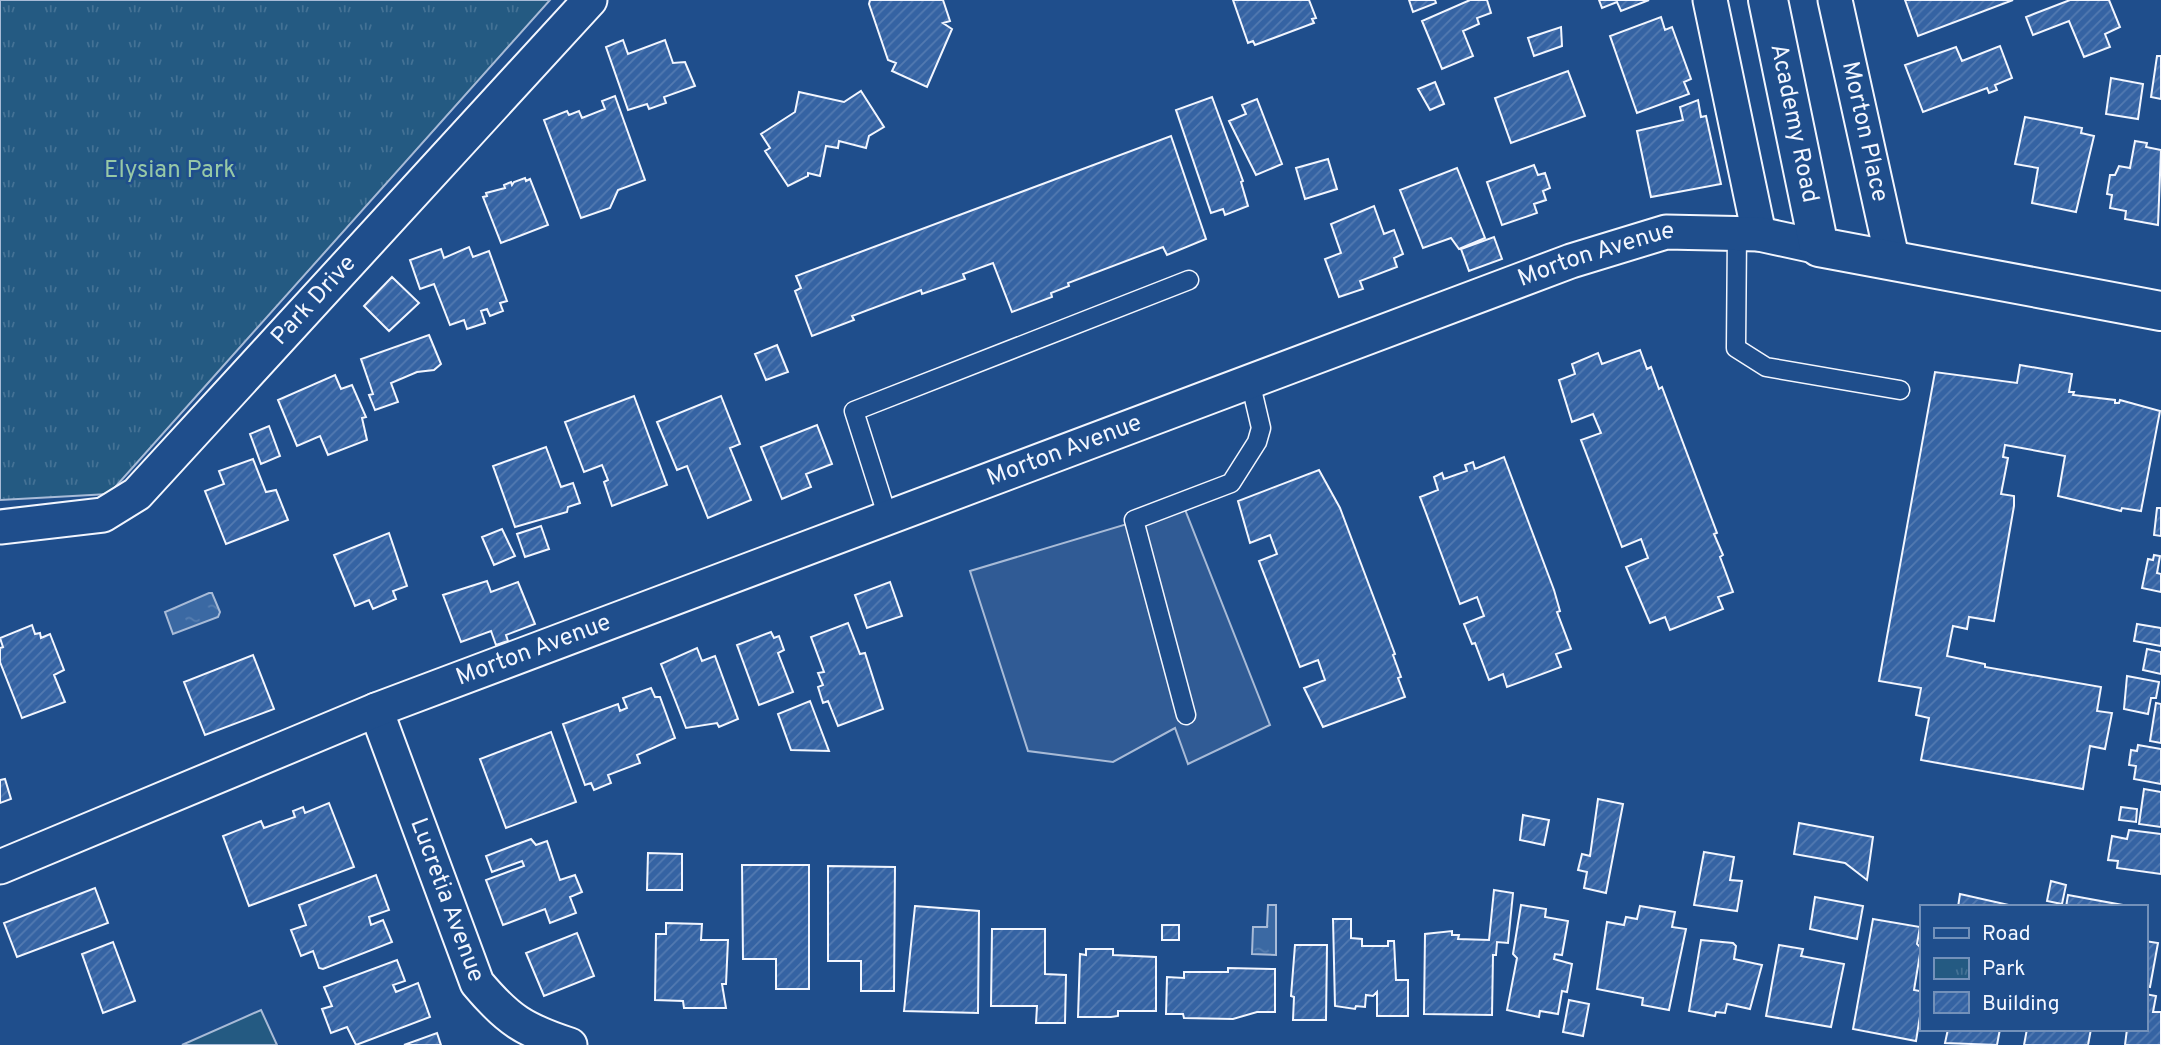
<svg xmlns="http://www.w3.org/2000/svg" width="2161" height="1045" font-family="Overpass,sans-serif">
  <defs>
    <pattern id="park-tufts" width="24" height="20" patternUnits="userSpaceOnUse" patternTransform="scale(1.75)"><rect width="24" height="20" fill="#245a82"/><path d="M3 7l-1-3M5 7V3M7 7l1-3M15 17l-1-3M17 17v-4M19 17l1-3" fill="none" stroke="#447295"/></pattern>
    <pattern id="water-ripples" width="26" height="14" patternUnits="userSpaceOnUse" patternTransform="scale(1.75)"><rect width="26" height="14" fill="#3b69a3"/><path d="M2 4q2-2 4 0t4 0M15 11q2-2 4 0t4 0" fill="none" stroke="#587fb1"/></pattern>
    <pattern id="building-hatch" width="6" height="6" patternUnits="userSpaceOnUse" patternTransform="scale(1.75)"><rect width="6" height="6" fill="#3563a3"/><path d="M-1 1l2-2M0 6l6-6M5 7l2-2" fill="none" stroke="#537ab1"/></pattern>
  </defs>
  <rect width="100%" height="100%" fill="#1f4e8c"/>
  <!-- grass -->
  <path fill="#245a82" stroke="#a8bbd7" stroke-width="2" d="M261 1010 277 1045H182Z"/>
  <!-- park -->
  <path fill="url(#park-tufts)" stroke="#a8bbd7" stroke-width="2" d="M0 0H550L109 494 0 500Z"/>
  <!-- parking -->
  <path fill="#305b95" stroke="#a8bbd7" stroke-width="2" d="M1184 507 1270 725 1188 764 1175 728 1113 762 1028 751 970 571Z"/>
  <!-- water -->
  <path fill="url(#water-ripples)" stroke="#a8bbd7" stroke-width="2" d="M209 593H212L220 612 218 617 173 634 165 612Z
    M1268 905H1276V955L1252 954 1253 927H1267Z"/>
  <!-- building -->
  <path fill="url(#building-hatch)" stroke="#f2f6ff" stroke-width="2" d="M870 0H943L950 21 943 23 952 29 927 87 892 71 896 63 888 60 869 4Z
    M1233 0H1309L1316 18 1312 19 1314 23 1255 45 1253 41 1248 43Z
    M1409 0H1435L1436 3 1413 12Z
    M1470 0H1487L1491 13 1477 18 1479 24 1463 31 1473 56 1442 69 1422 21Z
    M1599 0H1649L1621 11 1617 2 1602 8Z
    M1905 0H2013L1918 36Z
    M2079 0H2109L2120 27 2105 34 2110 47 2084 57 2069 21 2033 35 2026 17 2070 0Z
    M1661 17 1665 30 1672 27 1691 79 1684 82 1689 94 1637 113 1610 36Z
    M1561 27 1562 46 1534 56 1528 38Z
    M623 40 628 54 665 40 673 63 685 62 695 86 664 97 666 103 649 109 647 104 628 110 606 47Z
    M2000 46 2012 78 1995 85 1997 90 1989 93 1987 88 1923 112 1905 65 1956 47 1962 61Z
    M2157 56H2161V99L2151 97Z
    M1568 71 1585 116 1511 143 1495 98Z
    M2111 78 2143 84 2138 119 2106 114Z
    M1435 82 1444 104 1430 110 1418 89Z
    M861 91 884 127 869 136 866 148 839 141 838 148 826 146 820 176 808 173V176L788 186 765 151 770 148 761 134 795 112 799 92 844 102Z
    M615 96 645 180 618 190 610 208 581 218 544 120 567 111 569 115 579 111 582 118 605 109 602 101Z
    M1212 97 1243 181 1241 182 1248 206 1225 215 1223 209 1211 213 1176 110Z
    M1257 99 1282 164 1256 175 1229 121 1246 114 1242 105Z
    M1698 100 1701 117 1706 116 1721 184 1651 197 1637 131 1683 120 1680 107Z
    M2025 117 2082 128 2081 133 2094 136 2076 212 2032 203 2038 168 2015 164Z
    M1171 136 1206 239 1167 255 1163 247 1068 283 1069 286 1051 293 1052 297 1012 312 993 263 963 274 965 279 922 294 921 290 852 316 854 320 812 336 795 291 801 288 796 276Z
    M2135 141 2147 143 2146 147 2161 150 2158 225 2125 219 2126 211 2110 208 2112 195 2107 194 2110 175H2115L2119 166 2130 168Z
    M1328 159 1337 189 1305 199 1296 168Z
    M1534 165 1538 175 1545 173 1550 188 1543 191 1546 200 1534 204 1537 213 1502 225 1487 182Z
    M1457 168 1485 238 1459 249 1451 238 1423 248 1400 190Z
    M525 178 526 181 530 179 548 225 501 243 483 197 487 196 486 193 505 188 504 185 511 182 512 185 514 182Z
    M1374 206 1384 234 1394 230 1403 254 1394 258 1397 267 1360 281 1363 289 1339 297 1325 259 1341 253 1331 224Z
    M1494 237 1502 259 1469 271 1461 249Z
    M469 247 473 257 489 251 507 301 500 303 503 311 490 316 487 309 481 311 485 323 467 329 464 320 450 325 434 284 420 289 410 260 441 249 444 258Z
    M392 277 419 303 389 331 364 306Z
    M429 335 441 364 434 370 417 372 391 383 398 402 375 410 369 395 373 394 361 359Z
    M777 345 788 372 766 380 755 354Z
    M1640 350 1647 369 1651 367 1659 389 1662 387 1717 533 1714 534 1723 555 1720 557 1733 592 1718 597 1723 609 1670 630 1665 617 1650 623 1626 567 1648 558 1641 539 1622 547 1581 440 1601 433 1593 414 1572 422 1559 380 1575 374 1572 364 1598 353 1602 364Z
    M2020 365 2072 374 2069 392H2074L2073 395 2115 400V403H2119L2120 400 2160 411 2141 511 2122 508 2121 511 2058 496 2065 456 2005 445 2003 457 2008 458 2001 494 2014 496V506L1994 621 1969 617 1967 629 1953 626 1947 656 1985 664V667L2101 687 2097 711 2112 713 2105 749 2090 746 2083 789 1921 760 1929 718 1916 715 1921 688 1879 681 1935 372 2017 383Z
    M335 375 341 389 352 385 366 417 362 418 367 440 328 455 320 436 297 446 278 400Z
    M634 396 667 485 612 506 604 482 608 480 602 465 584 472 565 422Z
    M721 396 740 444 730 448 751 500 708 518 687 466 677 470 657 422Z
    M817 425 832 464 806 474 811 487 782 499 761 447Z
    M269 426 280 456 261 464 250 434Z
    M546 447 561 487 573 483 580 503 568 507 567 512 515 527 493 466Z
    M1504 457 1554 590 1560 611 1557 612 1571 649 1556 654 1561 667 1507 687 1503 674 1489 680 1475 643 1472 644 1464 624 1484 616 1477 597 1460 604 1420 497 1438 490 1434 477 1442 473 1444 479 1467 471 1465 465 1473 462 1475 469Z
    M253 459 266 492 276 490 288 520 226 544 205 491 224 484 219 471Z
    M1319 470 1340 508 1395 654 1393 655 1401 677 1398 678 1405 697 1323 727 1304 688 1325 680 1318 660 1300 667 1259 561 1277 554 1270 535 1250 543 1238 501Z
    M2157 508H2161V536L2154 535Z
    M541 526 549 549 525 557 517 534Z
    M502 529 515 556 494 565 482 537Z
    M389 533 407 586 393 591 396 599 373 609 369 600 355 606 334 555Z
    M2154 555 2160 556 2157 573 2161 574V592L2142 588 2148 559 2153 560Z
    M487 581 491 592 518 582 535 624 506 635 508 641 496 645 491 631 461 642 443 595Z
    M890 582 902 616 867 628 855 595Z
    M848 623 860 654 865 653 883 709 838 726 828 701 823 703 818 687 823 685 818 673 824 672 811 637Z
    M2137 624 2161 628V646L2134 641Z
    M32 625 35 634 40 633 41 638 50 634 64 670 54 675 65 702 22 718 0 662V648L3 647 0 638Z
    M771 632 774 638 779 636 784 650 778 653 793 692 759 705 737 645Z
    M697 648 702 661 715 656 738 719 719 727 717 723 686 728 661 664Z
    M2147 649 2161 652V674L2143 670Z
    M253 655 274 709 205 735 184 682Z
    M2127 676 2159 682 2156 698H2151L2148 714 2124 709Z
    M651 688 655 697H660L675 738 637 755 640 763 608 775 611 783 594 790 591 783 585 785 563 724 618 704 620 711 627 708 623 698Z
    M810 701 829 751 791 750 778 714Z
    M2156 703 2161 704V743L2150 741Z
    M551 732 576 802 506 828 480 759Z
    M2138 745 2161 749V784L2134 779 2136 766 2129 765 2131 750 2137 751Z
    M5 779 11 799 0 803V780Z
    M2144 789 2161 792V827L2139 824Z
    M1598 799 1623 804 1606 893 1584 888 1587 872 1578 870 1582 854 1590 856Z
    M329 803 354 867 249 906 223 836 261 821 264 828 295 817 293 811 303 807 305 813Z
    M2121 807 2137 809 2136 822 2119 820Z
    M1523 815 1549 820 1544 845 1520 840Z
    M1799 823 1873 837 1867 880 1845 863 1794 854Z
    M2129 830 2161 834V874L2117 868 2118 861 2108 860 2112 836 2127 839Z
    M531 839 536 845 547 841 560 880 575 875 582 892 570 897 576 913 550 923 545 909 503 925 486 880 524 866 522 861 492 872 486 856Z
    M1704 852 1734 857 1730 880 1742 881 1737 911 1694 905Z
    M648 853 682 854V890H647Z
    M742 865H809V989H776V959H743Z
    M828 866 895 867 894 991H861V961H828Z
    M376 875 389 910 369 917 371 925 383 920 392 942 323 969 319 968 313 951 301 956 291 930 306 925 299 905Z
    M2051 881 2066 885 2062 904 2047 901Z
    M95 888 108 923 17 957 4 923Z
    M1494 890 1513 893 1508 943 1497 942 1496 955H1493L1492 1015 1424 1014 1425 934 1452 931V935H1459L1458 939 1489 940Z
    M1960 894 2009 905V907H1958Z
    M2068 895 2128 906 2127 907H2066Z
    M1815 897 1863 906 1857 939 1810 929Z
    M1521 905 1546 909 1545 917 1568 921 1562 955 1555 954 1554 959 1572 964 1567 992 1562 991 1558 1014 1540 1011 1539 1017 1507 1010 1517 958 1513 954Z
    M915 906 979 911 978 1013 904 1011Z
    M1640 906 1675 912 1672 927 1686 929 1669 1010 1642 1005 1643 998 1597 989 1607 922 1624 925 1626 917 1637 919Z
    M1333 919H1351V938L1362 939V946H1388V941H1394L1396 980H1408V1016H1377V992L1373 996 1366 995 1365 1007 1356 1006 1355 1009 1335 1006Z
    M1873 919 1920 927 1917 944 1921 948 1914 990 1920 991 1921 1010 1916 1041 1853 1029Z
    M666 923 702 924 701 940H728L726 984H722L726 1008H684L683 1001 655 1000 656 934H666Z
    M1162 925H1179V940H1162Z
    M992 929H1045V974L1066 975 1065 1023H1036L1037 1006H991Z
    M577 933 594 976 544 996 526 953Z
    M1701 940 1733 943 1736 946 1734 959 1762 965 1750 1009 1727 1004 1725 1013 1716 1012 1715 1016 1689 1011Z
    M2145 941 2158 943 2150 987 2145 986Z
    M113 942 135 1001 103 1013 82 954Z
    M1295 945H1327L1326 1020H1293L1294 997 1291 996Z
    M1779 945 1803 949 1801 956 1844 964 1831 1027 1766 1016Z
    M1086 949H1113V955L1156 957V1011H1118V1016L1111 1017H1078L1080 954 1086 955Z
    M397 960 405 981 393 985 396 992 418 983 430 1017 356 1045 347 1027 331 1033 322 1009 332 1006 324 987Z
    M1228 968 1275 969V1012H1257L1233 1019 1184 1018 1183 1014H1166L1167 977 1184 978V972H1228Z
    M2145 994 2156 996 2153 1012H2161V1045H2125L2127 1029H2145Z
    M1569 1000 1589 1004 1583 1036 1563 1032Z
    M1948 1029H2000L1997 1045 1945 1043Z
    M2027 1029H2091L2088 1045H2024Z
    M437 1033 441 1045H404Z"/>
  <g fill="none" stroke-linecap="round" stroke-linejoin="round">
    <defs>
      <path id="lane" d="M1737 233 1736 348 1766 367 1900 390
        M888 518 854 411 1189 280
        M1186 715 1134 520 1231 483 1257 442 1261 428 1250 381"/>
      <g id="street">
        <path d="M1710 0 1759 234"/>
        <path id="s1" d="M1835 0 1893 262"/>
        <path id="s2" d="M0 527 103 515 137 494 590 0"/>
        <path id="s3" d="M376 710 477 983C508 1020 524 1030 570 1045"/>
        <path id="s4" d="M0 867 376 710 1571 261 1666 232 1759 234 1819 247"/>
      </g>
      <g id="secondary">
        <path id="s5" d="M1768 0 1819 247 2161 311"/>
      </g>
    </defs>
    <!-- lane casing -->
    <use href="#lane" stroke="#f2f6ff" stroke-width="21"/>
    <!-- street casing -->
    <use href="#street" stroke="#f2f6ff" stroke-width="37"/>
    <!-- secondary casing -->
    <use href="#secondary" stroke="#f2f6ff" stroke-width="42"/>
    <!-- lane -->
    <use href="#lane" stroke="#1f4e8c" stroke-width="18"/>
    <!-- street -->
    <use href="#street" stroke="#1f4e8c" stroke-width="33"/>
    <!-- secondary -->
    <use href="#secondary" stroke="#1f4e8c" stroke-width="38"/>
  </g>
  <g text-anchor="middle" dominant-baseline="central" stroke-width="5" stroke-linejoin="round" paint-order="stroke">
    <!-- street labels -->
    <g font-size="24" fill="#f2f6ff" stroke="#1f4e8c">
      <text stroke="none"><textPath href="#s5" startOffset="126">Academy Road</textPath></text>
      <text stroke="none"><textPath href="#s1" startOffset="135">Morton Place</textPath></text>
      <text stroke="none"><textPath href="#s4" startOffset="1710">Morton Avenue</textPath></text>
      <text stroke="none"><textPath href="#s2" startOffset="406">Park Drive</textPath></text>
      <text stroke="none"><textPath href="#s4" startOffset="1143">Morton Avenue</textPath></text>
      <text stroke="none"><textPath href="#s4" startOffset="576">Morton Avenue</textPath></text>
      <text stroke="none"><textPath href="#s3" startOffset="203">Lucretia Avenue</textPath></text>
    </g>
    <!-- park labels -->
    <g font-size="24" fill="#97c8a6" stroke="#1f4e8c">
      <text x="170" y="171">Elysian Park</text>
    </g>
  </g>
  <!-- legend -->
  <rect x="1920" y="905" width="228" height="126" fill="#1f4e8c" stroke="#7391ba" stroke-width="2"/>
  <rect x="1934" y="928" width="35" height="10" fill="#1f4e8c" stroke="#7391ba" stroke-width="2"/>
  <text x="1982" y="940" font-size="21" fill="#f2f6ff">Road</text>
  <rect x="1934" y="958" width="35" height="21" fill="url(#park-tufts)" stroke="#7391ba" stroke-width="2"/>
  <text x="1982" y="975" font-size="21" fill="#f2f6ff">Park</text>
  <rect x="1934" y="992" width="35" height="21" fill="url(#building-hatch)" stroke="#7391ba" stroke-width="2"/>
  <text x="1982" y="1010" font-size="21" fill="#f2f6ff">Building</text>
</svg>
